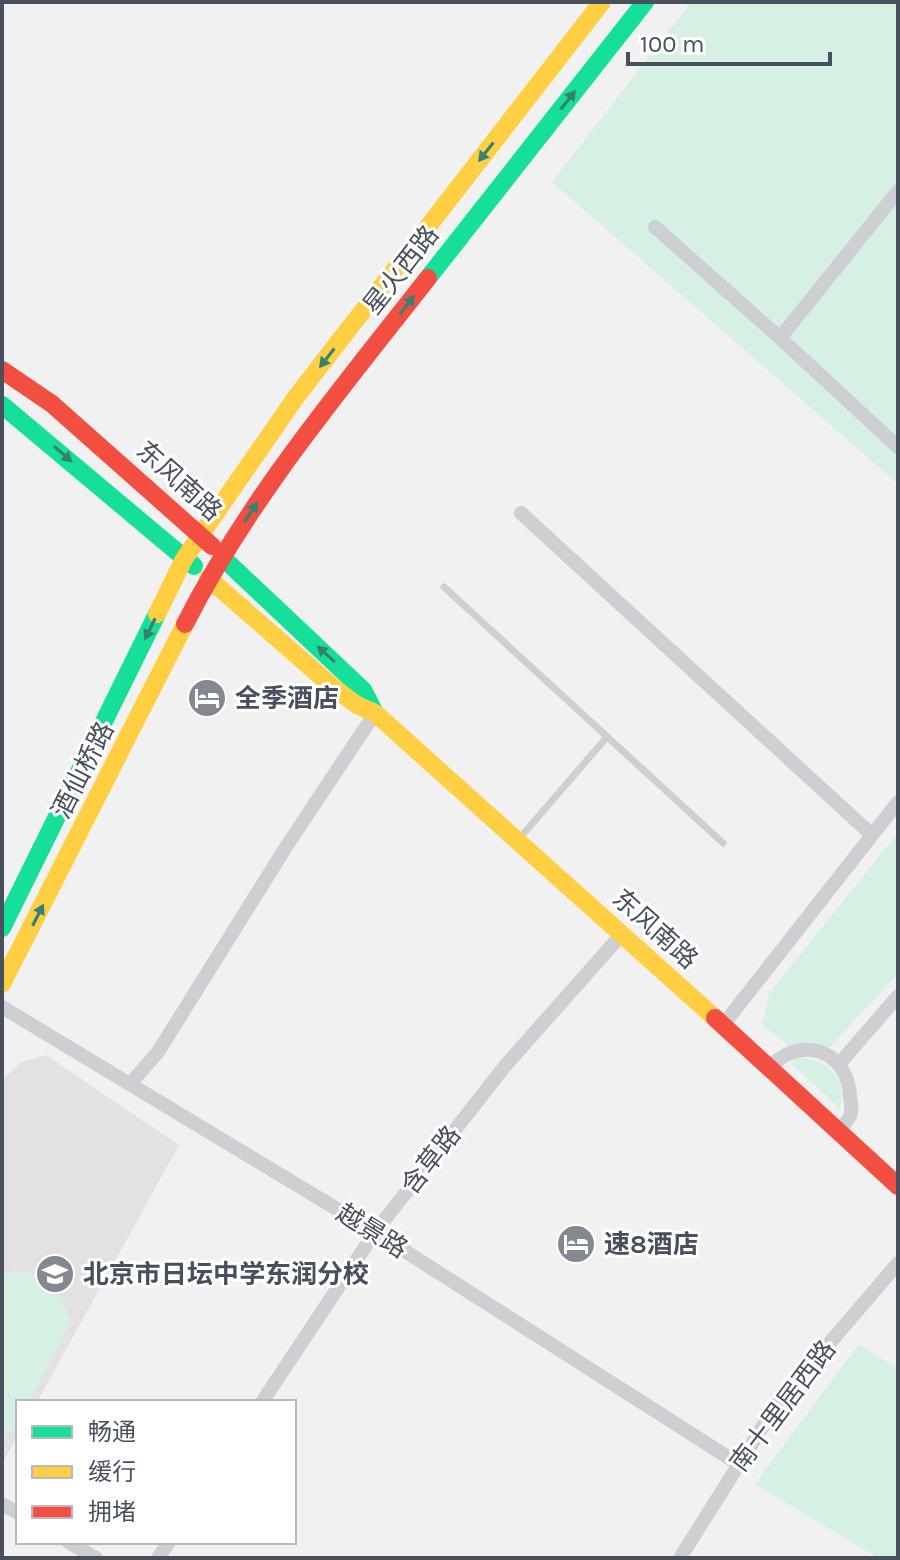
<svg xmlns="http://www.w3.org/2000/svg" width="900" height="1560" font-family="Karla,'Noto Sans SC',sans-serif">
  <rect width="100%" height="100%" fill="#f2f1f1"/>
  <!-- education -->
  <path fill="#e3e1e2" d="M46 1055 179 1145 37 1402H18V1435L2 1464V1080L22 1062Z"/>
  <!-- green -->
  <path fill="#d6f0e4" d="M691 2H898V484L552 182Z
    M898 833V974L830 1047H790L762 1024 769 993Z
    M797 1058C828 1058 848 1078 840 1109L790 1062Z
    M14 1270C54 1274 59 1287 70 1323L29 1402H18V1423L2 1443V1276Z
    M859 1344 898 1369V1558H878L755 1484Z"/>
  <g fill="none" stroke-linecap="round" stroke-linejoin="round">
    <!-- lane -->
    <path stroke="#cdcfd2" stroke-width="7" d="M444 587 723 843
      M519 839 606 738"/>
    <!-- street -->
    <path stroke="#cdcfd2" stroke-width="14" d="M655 227 780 338 898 447
      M780 338 898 191
      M521 513 872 835
      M2 1007 375 1232 737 1463
      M723 1025 898 802
      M840 1063 898 996
      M768 1067C775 1062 783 1056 790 1053 824 1041 849 1065 850 1097 851 1102 852 1110 850 1116 848 1121 842 1126 838 1131
      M130 1084 158 1052 286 847 375 713
      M262 1402 375 1232 505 1066 622 934
      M2 1504 18 1513
      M68 1542 96 1558
      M158 1558 169 1542
      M680 1558 775 1407 898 1263"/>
    <!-- fast -->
    <path stroke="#16e098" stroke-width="18" d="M428 278 645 2
      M2 405 194 566
      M222 557 363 690 375 713
      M2 928 157 614"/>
    <!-- slow -->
    <path stroke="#ffcf43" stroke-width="18" d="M208 578 334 688 357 705 375 713 715 1018
      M157 614 184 559 296 397 602 2
      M2 984 185 624"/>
    <!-- jam -->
    <path stroke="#f24e42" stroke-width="18" d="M2 370 52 404 212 546
      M185 624C249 498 342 388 428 278
      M715 1018 898 1186"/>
  </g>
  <!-- one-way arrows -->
  <defs><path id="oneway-solid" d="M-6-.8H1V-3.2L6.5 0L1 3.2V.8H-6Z" transform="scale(2)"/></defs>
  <g fill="#368272">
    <use href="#oneway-solid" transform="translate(568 100) rotate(-52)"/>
    <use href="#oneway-solid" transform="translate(486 152) rotate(128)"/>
    <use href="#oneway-solid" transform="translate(407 305) rotate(-52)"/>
    <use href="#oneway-solid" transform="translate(327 358) rotate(128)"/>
    <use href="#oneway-solid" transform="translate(63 454) rotate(41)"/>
    <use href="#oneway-solid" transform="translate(251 512) rotate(-57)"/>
    <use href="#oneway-solid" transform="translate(150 629) rotate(116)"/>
    <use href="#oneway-solid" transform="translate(326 654) rotate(-137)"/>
    <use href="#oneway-solid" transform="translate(38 915) rotate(-63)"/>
  </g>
  <!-- icons -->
  <defs>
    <symbol id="hotel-disc" viewBox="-11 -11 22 22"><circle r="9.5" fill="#848891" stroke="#fff"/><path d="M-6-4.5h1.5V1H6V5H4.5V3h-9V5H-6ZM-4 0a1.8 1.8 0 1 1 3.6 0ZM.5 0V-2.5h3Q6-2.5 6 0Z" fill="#fff"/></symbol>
    <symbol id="school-disc" viewBox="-11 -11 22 22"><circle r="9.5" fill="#848891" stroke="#fff"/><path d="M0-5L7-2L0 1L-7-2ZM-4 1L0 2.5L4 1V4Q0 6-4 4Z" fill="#fff"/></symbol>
  </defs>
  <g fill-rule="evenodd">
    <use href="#hotel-disc" x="185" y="676" width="44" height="44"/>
    <use href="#hotel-disc" x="554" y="1222" width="44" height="44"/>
    <use href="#school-disc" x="33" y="1252" width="44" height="44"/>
  </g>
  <g text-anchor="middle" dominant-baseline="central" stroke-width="6" stroke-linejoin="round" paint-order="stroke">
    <!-- street labels -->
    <g font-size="26" fill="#48505e" stroke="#fff">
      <text transform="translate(401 270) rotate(-52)">星火西路</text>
      <text transform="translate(179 481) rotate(42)">东风南路</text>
      <text transform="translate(83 770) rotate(-63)">酒仙桥路</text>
      <text transform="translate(655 929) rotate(42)">东风南路</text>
      <text transform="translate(431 1160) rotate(-52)">含草路</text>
      <text transform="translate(372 1231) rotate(32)">越景路</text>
      <text transform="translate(783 1406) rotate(-53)">南十里居西路</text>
    </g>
    <!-- poi labels -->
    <g font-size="26" font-weight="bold" fill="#48505e" stroke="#fff" text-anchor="start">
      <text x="235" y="698">全季酒店</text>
      <text x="604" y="1244">速8酒店</text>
      <text x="83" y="1274">北京市日坛中学东润分校</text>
    </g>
  </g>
  <!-- border -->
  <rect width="900" height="1560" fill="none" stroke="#48505e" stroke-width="8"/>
  <!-- legend -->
  <rect x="16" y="1400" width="280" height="144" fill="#ffffff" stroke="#b6b9bf" stroke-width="2"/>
  <rect x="32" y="1426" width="40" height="12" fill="#16e098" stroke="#b6b9bf" stroke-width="2"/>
  <text x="88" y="1440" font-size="24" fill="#48505e">畅通</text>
  <rect x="32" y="1466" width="40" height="12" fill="#ffcf43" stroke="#b6b9bf" stroke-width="2"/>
  <text x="88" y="1480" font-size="24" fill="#48505e">缓行</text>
  <rect x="32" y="1506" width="40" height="12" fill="#f24e42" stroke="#b6b9bf" stroke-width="2"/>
  <text x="88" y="1520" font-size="24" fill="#48505e">拥堵</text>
  <!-- scale -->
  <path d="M628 52v12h202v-12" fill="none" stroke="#48505e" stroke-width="4"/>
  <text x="640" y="52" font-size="24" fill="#48505e" stroke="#ffffff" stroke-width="6" paint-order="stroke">100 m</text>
</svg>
